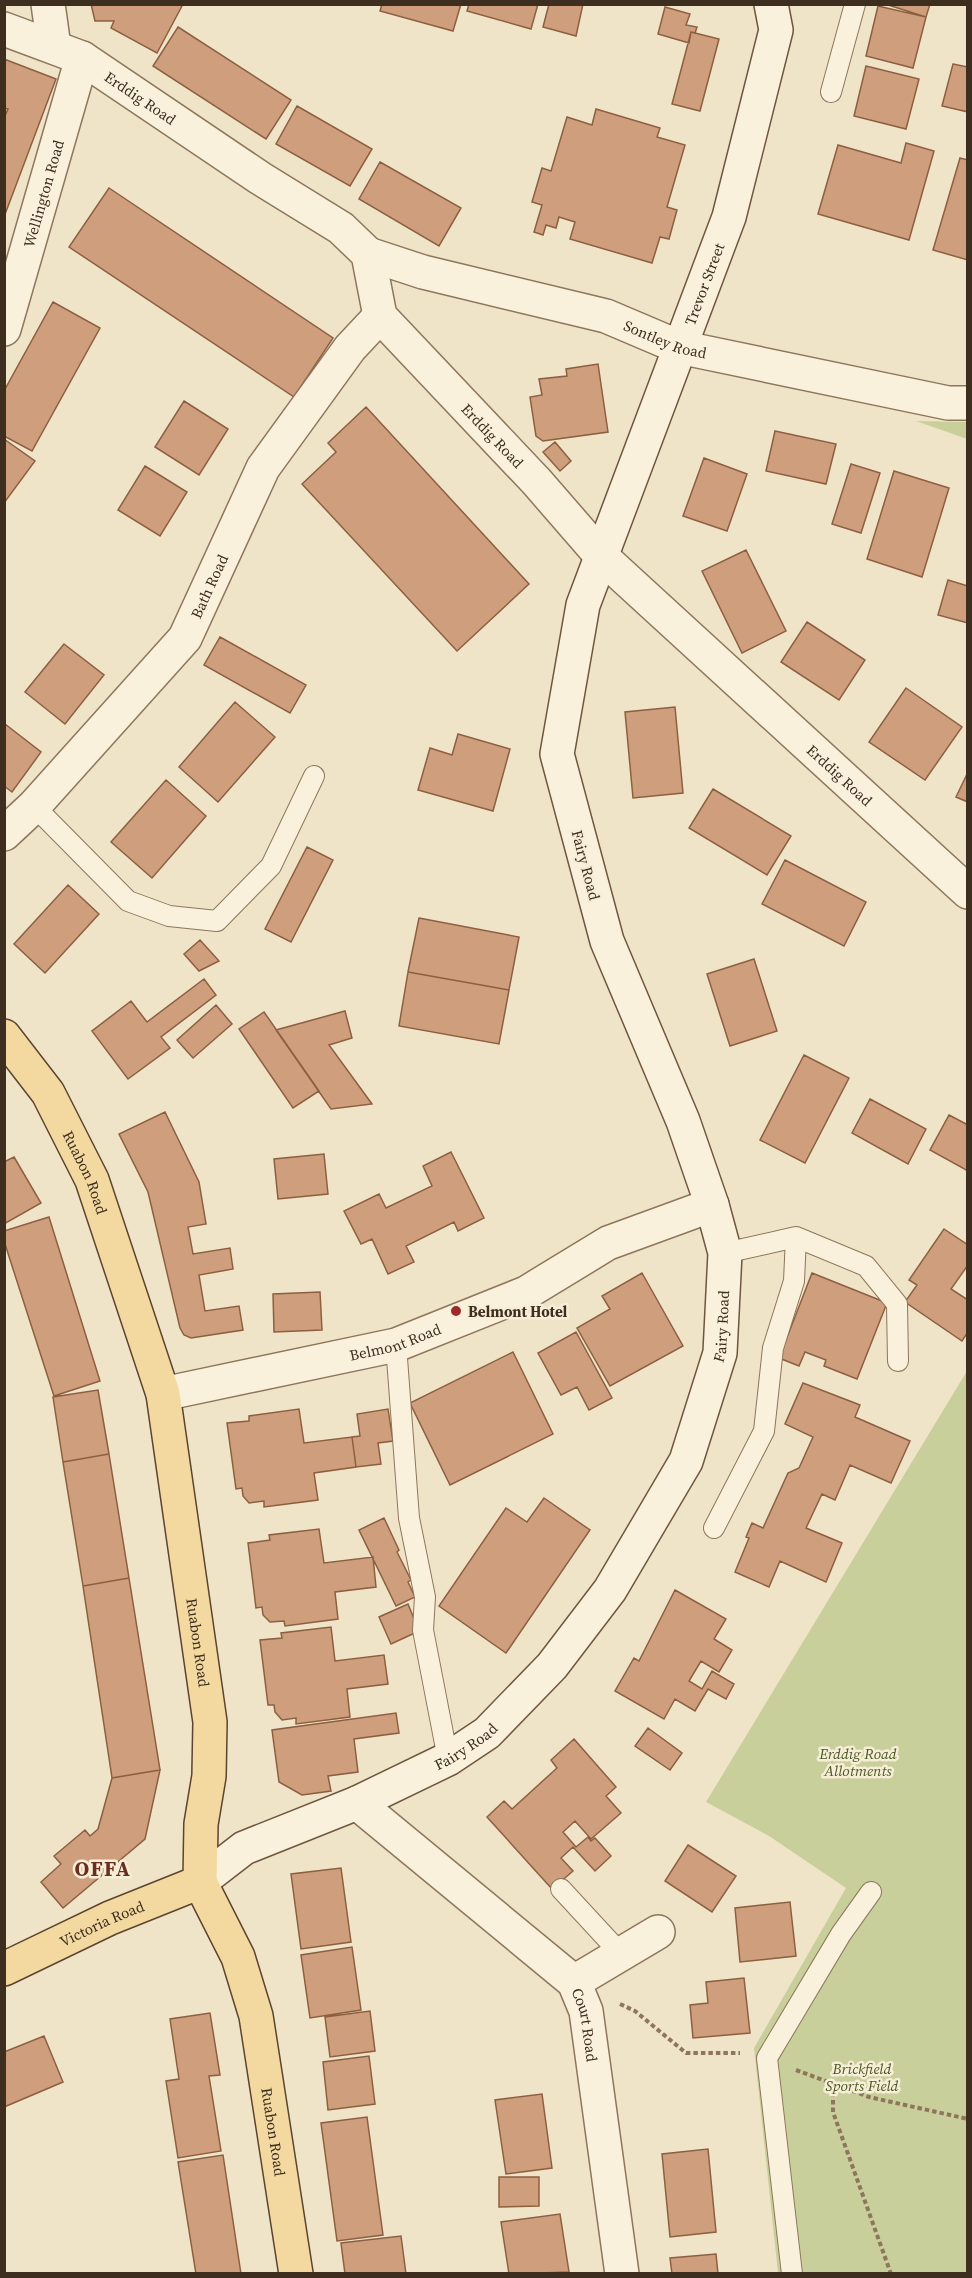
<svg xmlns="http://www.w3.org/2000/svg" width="972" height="2278" font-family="'Source Serif 4',serif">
  <rect width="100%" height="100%" fill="#f0e4c8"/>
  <!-- green -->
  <path fill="#c9cf9b" d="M916 421 967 422V439Z
    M967 1371V2273H778L754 2048 846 1888 769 1836 706 1802Z"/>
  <!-- building -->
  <path fill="#cf9f7d" stroke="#8d5f41" stroke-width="1.5" d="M91 4H183L157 53 111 28 114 21H95Z
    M382 4H461L453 31 380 11Z
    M469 4H538L531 29 467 11Z
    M549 4H583L576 36 543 27Z
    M885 4H930L926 17Z
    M878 6 926 17 913 68 866 56Z
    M665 7 690 14 686 25 697 27 695 33 691 32 689 43 658 34Z
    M178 27 291 100 266 139 153 66Z
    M691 32 719 39 700 111 672 104Z
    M4 59 56 79 4 217V118L8 109 4 108Z
    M953 64 968 67V112L942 106Z
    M866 66 919 79 906 129 854 116Z
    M297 106 372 149 350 186 276 144Z
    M596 109 660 128 657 137 685 145 667 207 677 210 669 239 660 237 652 263 570 239 575 222 559 217 556 228 546 225 543 235 534 232 542 205 532 202 542 168 551 171 567 117 592 125Z
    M906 143 934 151 909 240 818 214 838 145 901 163Z
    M960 158 968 160V260L933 250Z
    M380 162 461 208 439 246 359 199Z
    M109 188 333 338 294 397 69 247Z
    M53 302 100 328 32 451 4 436V391Z
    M598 364 608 432 543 441 536 436 530 397 542 395 539 379 567 376 566 369Z
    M184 401 228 429 199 475 155 447Z
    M366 407 529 584 457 651 302 484 336 452 328 443Z
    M775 431 836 444 826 484 766 471Z
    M4 439 35 461 4 503Z
    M555 442 571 461 560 471 543 452Z
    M704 458 747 474 727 531 683 516Z
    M851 464 880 473 861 533 832 524Z
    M145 466 187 492 160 536 118 510Z
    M894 471 949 488 922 577 867 559Z
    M746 550 786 631 742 653 702 571Z
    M948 580 968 586V623L938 615Z
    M807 622 865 660 839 700 781 662Z
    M220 637 306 685 290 713 204 665Z
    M64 644 104 675 65 724 25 692Z
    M906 688 962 727 925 780 869 742Z
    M235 702 275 737 218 802 179 767Z
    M675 707 683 793 633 798 625 712Z
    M5 724 41 752 12 792 4 786Z
    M458 734 510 749 493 811 418 790 430 748 452 755Z
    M968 772V802L956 797Z
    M166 780 206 816 152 878 111 842Z
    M713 789 791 836 767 875 689 828Z
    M307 847 333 860 291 942 265 929Z
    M785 860 866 902 844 946 762 904Z
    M68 885 99 914 45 973 14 944Z
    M419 918 519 937 509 990 408 972Z
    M200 940 219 961 199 971 184 954Z
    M754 959 777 1031 730 1046 707 974Z
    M408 972 509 990 499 1044 399 1026Z
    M204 979 216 995 161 1037 170 1048 128 1079 92 1031 131 1001 147 1022Z
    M216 1005 232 1024 193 1058 177 1040Z
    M345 1011 352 1038 329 1045 372 1104 331 1109 276 1030Z
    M264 1012 319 1091 293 1108 239 1029Z
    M804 1055 849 1078 805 1163 760 1140Z
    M870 1099 926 1129 908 1164 852 1133Z
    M165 1112 199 1182 206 1224 188 1227 193 1254 230 1248 233 1269 199 1275 205 1311 239 1306 243 1330 191 1338 184 1335 180 1328 148 1192 119 1134Z
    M949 1115 968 1125V1171L930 1150Z
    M451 1152 484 1218 458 1231 454 1222 406 1246 414 1262 388 1274 372 1239 361 1244 344 1211 379 1194 386 1208 432 1186 423 1166Z
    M324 1154 328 1194 278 1199 274 1159Z
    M14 1157 41 1203 4 1224V1162Z
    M49 1217 100 1381 54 1396 4 1241V1231Z
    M944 1229 968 1245V1265L951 1289 968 1300V1332L962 1341 905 1302 917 1285 909 1280Z
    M642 1273 683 1346 610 1386 577 1328 610 1309 602 1296Z
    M812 1273 887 1303 857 1379 824 1366 826 1360 805 1352 799 1366 779 1358Z
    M320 1292 322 1330 274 1332 273 1294Z
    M576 1332 612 1398 589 1410 577 1387 561 1395 538 1353Z
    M513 1352 553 1434 450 1485 410 1403Z
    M803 1383 860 1405 855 1417 910 1441 891 1483 850 1465 835 1500 822 1494 806 1528 842 1543 826 1582 780 1561 769 1587 735 1572 749 1538 746 1537 752 1523 763 1528 788 1473 799 1468 813 1437 785 1424Z
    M98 1390 109 1454 63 1462 53 1397Z
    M299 1409 304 1443 352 1437 356 1467 314 1473 318 1500 264 1507V1501L249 1503 243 1496 242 1488 236 1489 227 1423 249 1421V1416Z
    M388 1409 393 1441 378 1443 381 1464 356 1467 352 1437 360 1436 357 1414Z
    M109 1454 129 1578 83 1586 63 1462Z
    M544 1498 590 1530 506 1653 439 1606 506 1508 527 1522Z
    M384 1518 399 1550 397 1552 411 1580 408 1582 415 1597 396 1606 359 1530Z
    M319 1529 324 1563 373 1557 376 1587 335 1592 338 1619 285 1626 284 1621 270 1622 263 1615 262 1607 256 1608 248 1543 270 1540 269 1535Z
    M129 1578 160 1770 112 1778 83 1586Z
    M675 1590 726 1619 714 1639 732 1650 719 1672 701 1661 689 1681 702 1689 712 1671 734 1684 726 1699 708 1689 695 1711 675 1699 664 1719 615 1691 634 1658 639 1661Z
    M408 1604 419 1631 391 1644 379 1617Z
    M331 1627 335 1661 384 1655 388 1684 347 1689 350 1717 296 1724V1718L282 1720 275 1712 274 1705H268L260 1640 282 1638 281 1633Z
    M396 1713 399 1733 354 1739 358 1772 328 1776 331 1791 302 1795 279 1782 272 1730Z
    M648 1728 682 1753 670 1770 635 1746Z
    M574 1739 616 1787 606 1796 621 1813 591 1839 575 1821 563 1832 576 1847 588 1837 591 1841 595 1838 611 1856 595 1871 573 1847 561 1858 573 1871 552 1889 487 1817 504 1801 512 1809 557 1768 551 1760Z
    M160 1770 145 1839 63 1908 41 1882 61 1864 54 1856 85 1830 90 1836 98 1829 112 1778Z
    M688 1845 736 1876 712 1912 665 1881Z
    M341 1868 351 1942 301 1949 291 1874Z
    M790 1902 796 1956 740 1962 735 1908Z
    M352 1947 361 2010 310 2018 301 1955Z
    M744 1978 750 2033 693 2038 690 2005 708 2003 706 1982Z
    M370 2011 375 2051 330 2057 325 2017Z
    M210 2013 220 2075 209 2076 221 2151 178 2158 166 2081 179 2079 170 2019Z
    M44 2036 63 2082 4 2107V2052Z
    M369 2056 375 2104 328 2110 323 2062Z
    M542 2094 552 2168 506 2174 495 2100Z
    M367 2117 383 2235 337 2241 321 2123Z
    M708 2149 716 2232 670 2237 662 2154Z
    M223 2155 241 2274H196L178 2162Z
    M499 2177H539V2206L499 2207Z
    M560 2214 569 2272 509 2274 501 2222Z
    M401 2236 406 2274H345L341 2243Z
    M716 2254 718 2274H672L670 2258Z"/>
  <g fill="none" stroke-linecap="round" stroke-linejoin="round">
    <defs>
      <path id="lane" d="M831 92 855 4
        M34 806 128 901 169 916 217 921 271 866 314 776
        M725 1253 796 1237 866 1266 897 1304 898 1361
        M396 1345 409 1518 425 1597 423 1630 448 1759
        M714 1528 764 1431 773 1348 794 1281 796 1237
        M561 1889 621 1954
        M792 2274 767 2058 841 1934 871 1892"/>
      <g id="street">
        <path d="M48 4 54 47"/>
        <path id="s1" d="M4 29 82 58 260 178 341 228 368 254 380 316 537 482 602 557 968 892"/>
        <path id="s2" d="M368 254 423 272 606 316 679 347 948 403H968"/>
        <path id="s3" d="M4 329 82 58"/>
        <path id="s4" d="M4 834 34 806 185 638 263 468 350 348 380 316"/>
        <path id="s5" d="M163 1394 396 1345 526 1293 608 1243 712 1205"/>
        <path id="s6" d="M357 1803 574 1982 586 2011 622 2274"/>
        <path d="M574 1982 658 1932"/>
      </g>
      <g id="secondary">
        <path id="s7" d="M200 1882 244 1848 357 1803 448 1759 487 1733 552 1666 610 1590 686 1461 720 1353 725 1253 712 1205 683 1121 607 941 557 754 583 605 729 217 776 30 771 4"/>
      </g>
      <g id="primary">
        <path id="s8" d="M4 1036 48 1093 92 1180 163 1394 210 1722 209 1776 201 1824 200 1882 238 1957 256 2016 296 2274"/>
        <path id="s9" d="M4 1969 110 1918 200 1882"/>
      </g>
    </defs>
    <!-- lane casing -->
    <use href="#lane" stroke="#8d765c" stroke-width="22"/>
    <!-- street casing -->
    <use href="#street" stroke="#8d765c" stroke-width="36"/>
    <!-- secondary casing -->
    <use href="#secondary" stroke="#6f573f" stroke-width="36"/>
    <!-- primary casing -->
    <use href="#primary" stroke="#5b4430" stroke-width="36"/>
    <!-- path -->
    <path stroke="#8d765c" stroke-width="4" stroke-dasharray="4.5 3" stroke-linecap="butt" d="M620 2004 635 2011 686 2053H740
      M796 2070 869 2097 968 2119
      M833 2085V2112L891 2274"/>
    <!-- lane -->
    <use href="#lane" stroke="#faf1dc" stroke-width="20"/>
    <!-- street -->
    <use href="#street" stroke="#faf1dc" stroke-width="33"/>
    <!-- secondary -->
    <use href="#secondary" stroke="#faf1dc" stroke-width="33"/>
    <!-- primary -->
    <use href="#primary" stroke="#f3d9a0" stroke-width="33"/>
  </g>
  <!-- markers -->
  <circle fill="#9e2a2b" stroke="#f7eed8" stroke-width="2" cx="456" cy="1311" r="6"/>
  <g text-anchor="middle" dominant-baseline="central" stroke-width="5" stroke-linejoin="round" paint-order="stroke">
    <!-- street labels -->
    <g font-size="15" fill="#3d2e20" stroke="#f7eed8">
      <text stroke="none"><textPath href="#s1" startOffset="154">Erddig Road</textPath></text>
      <text stroke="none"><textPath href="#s3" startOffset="141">Wellington Road</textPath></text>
      <text stroke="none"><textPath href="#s7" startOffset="1899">Trevor Street</textPath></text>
      <text stroke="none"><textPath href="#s2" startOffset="310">Sontley Road</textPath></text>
      <text stroke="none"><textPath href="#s1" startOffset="658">Erddig Road</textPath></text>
      <text stroke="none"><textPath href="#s4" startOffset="324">Bath Road</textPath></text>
      <text stroke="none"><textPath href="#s1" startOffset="1144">Erddig Road</textPath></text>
      <text transform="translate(586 865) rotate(75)">Fairy Road</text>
      <text stroke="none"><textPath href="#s8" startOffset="160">Ruabon Road</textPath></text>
      <text stroke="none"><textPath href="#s7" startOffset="804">Fairy Road</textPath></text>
      <text stroke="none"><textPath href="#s5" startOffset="238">Belmont Road</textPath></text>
      <text stroke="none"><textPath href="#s8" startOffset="646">Ruabon Road</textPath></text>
      <text stroke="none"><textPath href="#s7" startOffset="300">Fairy Road</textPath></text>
      <text stroke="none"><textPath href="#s9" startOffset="108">Victoria Road</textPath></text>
      <text stroke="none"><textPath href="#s6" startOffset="326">Court Road</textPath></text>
      <text stroke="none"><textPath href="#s8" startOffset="1150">Ruabon Road</textPath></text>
    </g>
    <!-- poi labels -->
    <g font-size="15" font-weight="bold" fill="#3d2e20" stroke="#f7eed8" text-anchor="start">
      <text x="468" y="1311">Belmont Hotel</text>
    </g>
    <!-- park labels -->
    <g font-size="15" font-style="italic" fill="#4d5a26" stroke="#f7eed8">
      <text x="858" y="1753">Erddig Road<tspan x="858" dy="17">Allotments</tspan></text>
      <text x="862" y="2068">Brickfield<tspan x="862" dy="17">Sports Field</tspan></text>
    </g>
    <!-- district labels -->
    <g font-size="21" font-weight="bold" letter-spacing="1.5" fill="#6b2e1e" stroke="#f7eed8">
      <text x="103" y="1868">OFFA</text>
    </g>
  </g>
  <!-- border -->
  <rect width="972" height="2278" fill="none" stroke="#3d2e20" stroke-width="12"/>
</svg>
